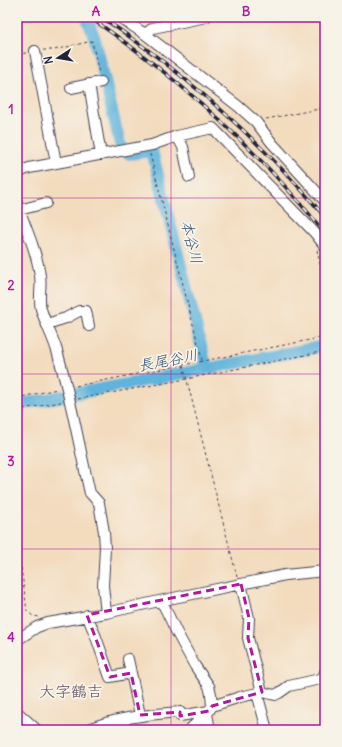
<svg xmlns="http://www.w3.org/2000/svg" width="342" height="747" font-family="Delius,'Klee One',sans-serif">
  <rect width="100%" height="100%" fill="#f7f3e8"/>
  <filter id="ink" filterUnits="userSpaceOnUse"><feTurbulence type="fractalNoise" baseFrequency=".025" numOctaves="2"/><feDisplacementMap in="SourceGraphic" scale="8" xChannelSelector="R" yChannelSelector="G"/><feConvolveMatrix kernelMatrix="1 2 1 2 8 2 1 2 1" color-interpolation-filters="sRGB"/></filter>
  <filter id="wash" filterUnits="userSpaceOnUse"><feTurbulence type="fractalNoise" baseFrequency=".012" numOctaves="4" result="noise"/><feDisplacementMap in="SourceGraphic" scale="16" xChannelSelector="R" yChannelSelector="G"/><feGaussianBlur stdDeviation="0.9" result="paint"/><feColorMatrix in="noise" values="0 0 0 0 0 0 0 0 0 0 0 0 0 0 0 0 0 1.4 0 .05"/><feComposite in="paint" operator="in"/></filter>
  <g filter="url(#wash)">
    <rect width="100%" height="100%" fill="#f3dbbe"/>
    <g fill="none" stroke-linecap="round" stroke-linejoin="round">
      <!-- river -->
      <path stroke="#61b4dc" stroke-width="12" d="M88 21 95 39 121 148
        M129 154 152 151 207 369
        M17 405 325 346"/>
    </g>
  </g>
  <g filter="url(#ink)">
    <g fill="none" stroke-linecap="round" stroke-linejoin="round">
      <defs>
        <path id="minor" d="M119 17 145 34 153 28 206 17
          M145 34 238 106 256 122 272 143 325 201
          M35 51 56 163
          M89 84 101 155
          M71 88 101 82
          M177 136 183 147 189 177
          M17 173 29 168 56 163 152 145 177 136 213 128 314 232 325 246
          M17 204C25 226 37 252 40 276 42 287 38 297 41 309 45 323 53 337 57 351 71 398 79 446 90 493L99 503 104 532 105 548 103 586 106 613
          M19 210 46 203
          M47 324 66 318 79 311H86L89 326
          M241 584 249 618 248 638 262 692
          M159 601 164 606 177 633 195 666 209 686 211 694 212 706 209 711 189 730
          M87 615 96 637 110 677 131 673
          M17 640 37 627 48 623 106 613 159 601 285 575 325 571
          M128 659 140 715
          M257 693 267 730
          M212 706 240 697 262 692 275 695 279 693 289 686 320 679 324 676 325 672
          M17 712 37 730
          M207 714 210 730
          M123 719 126 730
          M86 730C117 717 147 715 180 712V716L209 711"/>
      </defs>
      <!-- minor casing -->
      <use href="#minor" stroke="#413e4f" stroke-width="12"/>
      <!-- path -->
      <path stroke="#413e4f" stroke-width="1" stroke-dasharray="3 3" stroke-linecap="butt" d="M43 50H54L92 41 99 74
        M17 54 26 53
        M266 119 325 108
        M150 154 202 360
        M317 250 325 287
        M183 365 237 577
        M76 386 325 337
        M17 398 57 389
        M78 399 186 379 325 351
        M17 410 61 402
        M17 538 27 611 33 616 40 617"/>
      <!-- minor -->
      <use href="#minor" stroke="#fff" stroke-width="10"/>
      <defs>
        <path id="rail" d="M89 17C177 76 258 150 325 233
          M101 17C185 73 260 140 325 217"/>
      </defs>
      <!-- rail casing -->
      <use href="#rail" stroke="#22223b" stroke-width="3.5"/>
      <!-- rail -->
      <use href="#rail" stroke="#f7f3e8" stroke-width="2" stroke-dasharray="6" stroke-linecap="butt"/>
    </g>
  </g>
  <!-- marked area -->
  <path fill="none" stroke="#b5179e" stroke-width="3" stroke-dasharray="8 5" stroke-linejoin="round" d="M241 584 249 618 248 638 262 692 212 706 209 711 180 716V712L140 715 131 673 110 677 87 615Z"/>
  <!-- grid -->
  <path fill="none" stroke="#b5179e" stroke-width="1" stroke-opacity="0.55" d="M171 17V730M17 198H325M17 374H325M17 549H325"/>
  <g text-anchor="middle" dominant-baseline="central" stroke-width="3.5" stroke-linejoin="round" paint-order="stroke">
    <!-- water labels -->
    <g font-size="15" font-style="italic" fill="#385573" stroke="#f7f3e8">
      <text transform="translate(192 242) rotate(76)">本谷川</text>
      <text transform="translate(168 360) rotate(-11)">長尾谷川</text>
    </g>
    <!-- quarter labels -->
    <g font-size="16" fill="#64515f" stroke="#f7f3e8">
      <text x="71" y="691">大字鶴吉</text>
    </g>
  </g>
  <!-- margin -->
  <rect width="342" height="747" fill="none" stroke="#f7f3e8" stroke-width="44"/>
  <!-- north arrow -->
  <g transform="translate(58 58) rotate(258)" stroke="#f7f3e8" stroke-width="3" paint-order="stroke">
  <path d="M0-3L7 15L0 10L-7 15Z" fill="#22223b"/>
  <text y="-6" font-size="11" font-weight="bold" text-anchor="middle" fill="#22223b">N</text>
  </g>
  <rect x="22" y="22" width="298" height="703" fill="none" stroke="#b5179e" stroke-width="1.5"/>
  <g font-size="13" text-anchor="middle" font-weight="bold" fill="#b5179e">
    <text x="96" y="16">A</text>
    <text x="246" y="16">B</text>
    <text x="11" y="114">1</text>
    <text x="11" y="290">2</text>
    <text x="11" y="466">3</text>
    <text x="11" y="642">4</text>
  </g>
</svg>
